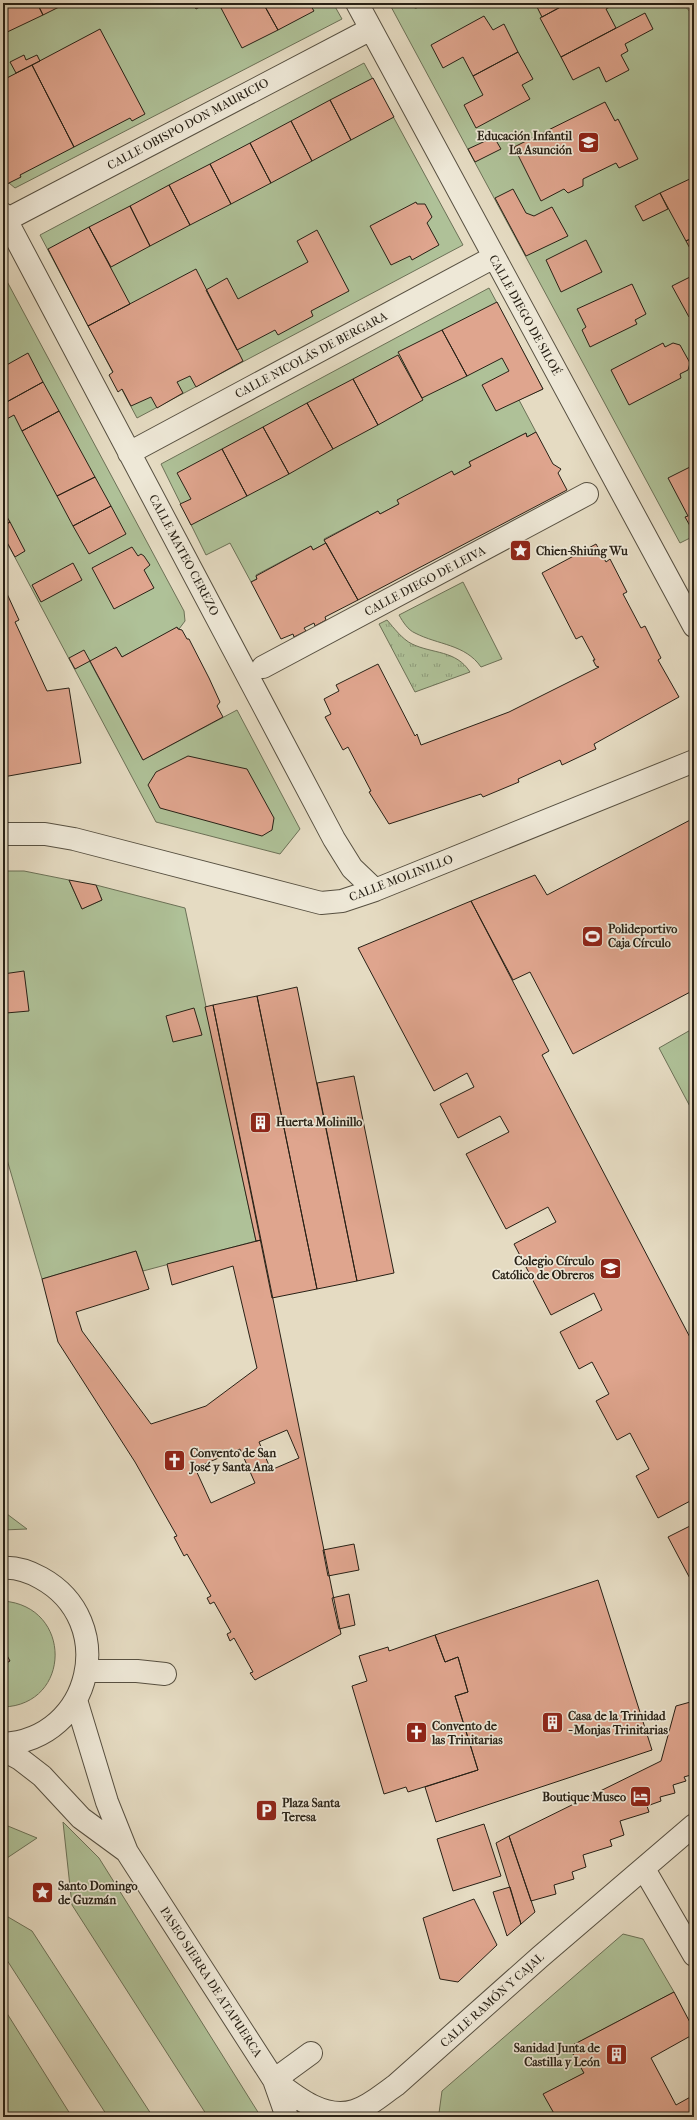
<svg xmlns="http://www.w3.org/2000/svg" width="697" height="2120" font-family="'IM FELL French Canon',serif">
  <defs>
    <pattern id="park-tufts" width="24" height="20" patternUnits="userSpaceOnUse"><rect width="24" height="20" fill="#afc198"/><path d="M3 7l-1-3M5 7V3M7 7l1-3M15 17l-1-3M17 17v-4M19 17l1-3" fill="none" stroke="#8e9c7b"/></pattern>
  </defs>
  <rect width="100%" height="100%" fill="#e5dbc2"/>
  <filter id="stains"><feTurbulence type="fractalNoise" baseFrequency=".005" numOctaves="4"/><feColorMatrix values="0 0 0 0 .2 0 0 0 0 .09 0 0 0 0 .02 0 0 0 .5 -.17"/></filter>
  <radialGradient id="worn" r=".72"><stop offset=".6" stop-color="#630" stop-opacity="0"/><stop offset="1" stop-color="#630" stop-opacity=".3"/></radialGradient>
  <!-- green -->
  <path fill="#afc198" stroke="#6c7157" d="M3 3H333L342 19 15 188 9 183 3 170Z
    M389 3H682L694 16V536L680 543Z
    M364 63 463 245 137 418 40 235Z
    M3 274 184 611 185 621 179 629 177 628 122 657 116 647 90 662 143 760 237 710 300 829 280 854 156 822 3 535Z
    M489 288 543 389 519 400 536 432 527 437 526 433 469 462 471 466 380 514 378 511 324 539 326 543 313 550 311 546 256 575 257 579 251 582 230 543 206 555 161 464Z
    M463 582 502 659 481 667C465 644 438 645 415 633 408 630 403 622 399 615Z
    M3 871H24L69 880 82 909 102 900 96 885 185 908 256 1241 143 1271 136 1251 42 1279 3 1146Z
    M694 1028V1114L659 1048Z
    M3 1511 27 1529 3 1530Z
    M3 1601C73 1606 72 1705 3 1707Z
    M63 1822 99 1858 261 2117H208L72 1905Z
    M3 1824 37 1838 4 1860Z
    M3 1914 32 1931 153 2117H108L3 1954Z
    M623 1934 643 1939 674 1992 569 2047 584 2073 544 2094 556 2117H442L439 2113 442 2091Z
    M3 2007 72 2117H3Z"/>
  <!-- park -->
  <path fill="url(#park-tufts)" stroke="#6c7157" d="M387 620C394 628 402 639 412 644 433 654 456 650 470 672L415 692 379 624Z"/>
  <!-- building -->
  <path fill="#dfa58e" stroke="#282116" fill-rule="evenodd" d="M3 3H37L43 15 3 34Z
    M37 3H67L43 15Z
    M192 3H207L196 9Z
    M231 3H263L278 30 242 48 221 8Z
    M263 3H309L314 11 278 30Z
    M404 3H426L416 8 405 5Z
    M535 3H568L542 17Z
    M568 3H617L606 9 616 28 561 57 540 18Z
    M645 13 653 29 625 44 628 51 621 55 629 70 606 82 599 67 573 80 561 57Z
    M484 16 493 30 504 24 518 52 473 76 463 57 443 68 431 45Z
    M100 29 145 114 132 121 130 118 74 147 32 65Z
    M518 52 533 79 522 85 530 99 476 128 464 105 483 95 473 76Z
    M24 55 26 60 37 55 40 61 16 73 10 62Z
    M32 65 74 147 20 175 21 177 7 184 3 175V80Z
    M373 78 394 117 351 140 330 100Z
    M330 100 351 140 312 161 291 121Z
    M605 102 615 121 618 119 638 159 619 168 616 163 583 179V186L568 193 564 189 541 201 514 147Z
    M291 121 312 161 271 183 250 143Z
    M494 137 501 149 475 162 468 149Z
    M250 143 271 183 231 204 210 164Z
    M210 164 231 204 190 225 169 185Z
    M694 177V237L686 241 660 193Z
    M169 185 190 225 150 246 130 206Z
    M513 189 526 213 534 216 552 207 568 236 526 256 495 198Z
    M660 193 668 209 643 221 635 206Z
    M416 202 417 204H425L432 217 427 223 439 245 412 260 410 256 391 265 370 226Z
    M130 206 150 246 111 267 89 227Z
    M89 227 130 304 88 326 48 249Z
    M317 230 349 291 311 311 313 316 278 335 275 330 237 350 206 290 227 278 238 299 308 262 297 241Z
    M694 237V256L686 241Z
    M586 240 602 272 561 292 546 260Z
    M196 269 243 361 196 387 190 376 177 382 183 393 157 408 151 397 131 406 122 389 118 392 109 375 113 372 88 326Z
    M694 275V314L689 317 672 286Z
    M632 284 646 314 635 320 637 324 590 347 582 330 586 327 577 309Z
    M497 302 543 389 496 411 482 385 509 371 502 358 467 376 442 330Z
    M442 330 467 376 422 398 398 352Z
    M663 343 665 347 673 343 680 345 690 363 688 370 680 374 681 378 629 405 611 370Z
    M28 353 43 382 3 404V367Z
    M398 355 423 400 378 425 353 379Z
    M353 379 378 425 333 449 307 403Z
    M43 382 59 411 22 431 14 415 3 421V404Z
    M307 403 333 449 289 474 263 427Z
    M59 411 95 477 57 496 22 431Z
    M263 427 289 474 247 496 222 449Z
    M536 432 553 464 561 469 558 473 567 490 358 600 324 540 378 511 380 514 399 504 397 500 452 471 454 475 471 466 469 462 526 433 527 437Z
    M222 449 247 496 191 525 180 504 191 499 177 473Z
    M694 465V533L685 517 688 516 668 478Z
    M95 477 111 506 73 526 57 496Z
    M111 506 126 534 89 554 73 526Z
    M3 510 10 522 3 526Z
    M10 522 25 551 15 557 3 535V526Z
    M326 543 358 600 325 617 326 620 315 626 314 623 304 628 306 631 294 637 293 634 281 639 251 582 257 579 256 576 311 546 313 550Z
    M596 544 606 562 610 559 627 592 623 594 641 628 645 626 661 658 658 660 679 697 594 744 596 749 562 765 560 760 518 779 519 782 483 797 481 794 389 824 369 792 371 791 348 747 343 750 325 717 331 714 324 699 339 691 336 685 378 664 415 736 417 734 421 745 509 712 599 667 596 666 593 660H595L582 636 576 639 542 573Z
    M132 547 138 556 141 554 144 556 150 565 144 570 154 588 114 609 92 568Z
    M73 563 82 580 41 602 32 585Z
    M3 585 19 620 15 622 47 691 69 688 81 763 3 777V699H7L3 691Z
    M177 627 178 629 182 630 187 639H189L209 678 220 702 217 706 223 717 143 760 90 661 116 647 122 657Z
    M84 650 90 661 75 669 69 658Z
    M188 756 247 769 274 818 272 830 262 836 160 808 148 785 156 772Z
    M694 818V990L573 1054 530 972 513 980 471 901 535 875 547 895Z
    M69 880 96 885 102 900 82 909Z
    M471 901 549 1051 542 1055 694 1345V1499L658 1518 636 1476 649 1469 630 1433 617 1440 596 1401 609 1394 592 1362 579 1369 560 1332 602 1310 594 1293 551 1315 514 1244 556 1222 548 1207 506 1229 466 1154 509 1132 500 1116 458 1138 440 1104 474 1087 467 1073 434 1091 358 948Z
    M24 971 29 1011 6 1013 3 974Z
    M297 987 357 1281 317 1289 257 996Z
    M257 996 317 1289 272 1298 213 1005Z
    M213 1005 261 1240 256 1241 205 1007Z
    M194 1008 202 1035 173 1042 166 1016Z
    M354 1076 394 1273 357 1281 317 1083Z
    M261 1240 341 1634 255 1680 250 1673 253 1672 234 1638 230 1641 227 1634 231 1632 214 1602 210 1604 207 1598 211 1596 187 1554 184 1556 174 1537 177 1536 135 1462 58 1342 42 1279 136 1251 149 1289 76 1312 82 1331 151 1424 206 1406 257 1368 233 1266 172 1285 167 1264ZM287 1430 299 1458 271 1470 259 1442ZM240 1449 255 1483 211 1503 195 1468Z
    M694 1524V1586L668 1537Z
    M354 1544 359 1570 328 1576 323 1550Z
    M598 1580 652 1750 436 1822 425 1787 478 1770 455 1696 468 1692 458 1657 445 1662 435 1635Z
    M349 1594 355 1625 339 1629 332 1598Z
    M435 1635 445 1662 458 1657 468 1692 455 1696 478 1770 408 1792 406 1787 384 1794 352 1686 367 1681 359 1656 388 1647 389 1651Z
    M3 1648 10 1661 3 1665Z
    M694 1701V1774L684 1777 686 1781 673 1785 675 1793 660 1797 661 1801 647 1806 649 1812 620 1821 624 1835 610 1840 612 1846 583 1855 586 1867 572 1872 574 1879 554 1885 556 1894 531 1901 509 1836 661 1761 676 1706Z
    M484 1824 501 1876 453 1891 437 1839Z
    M509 1836 535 1912 521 1924 496 1843Z
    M510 1887 521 1924 507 1936 493 1892Z
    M474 1899 497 1945 458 1982 440 1979 423 1918Z
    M674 1992 694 2030V2034L651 2058 676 2105 694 2095V2117H556L543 2094 584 2073 569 2047Z"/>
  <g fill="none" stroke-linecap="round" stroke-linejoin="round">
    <defs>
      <path id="minor" d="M357 3 694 626
        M3 214 334 839 352 868 375 890
        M6 220 371 29
        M129 453 494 257
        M263 667 587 494
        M3 834H45L74 839 321 903 342 901 375 890 694 761
        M3 1568C15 1567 30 1572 41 1578 119 1621 93 1739 3 1744
        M87 1671H137L165 1674
        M76 1700 107 1802 127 1852 274 2080 287 2117
        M3 1750 20 1759 42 1776 81 1818 126 1851
        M644 1869 694 1955
        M274 2080C296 2097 324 2120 354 2111 370 2106 383 2094 396 2085L540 1957 694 1825
        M274 2080 311 2053"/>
    </defs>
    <!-- minor casing -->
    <use href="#minor" stroke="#575041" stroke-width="24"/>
    <!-- minor -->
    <use href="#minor" stroke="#eee8d7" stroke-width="22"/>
  </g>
  <!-- icons -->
  <defs>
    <symbol id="school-square" viewBox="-11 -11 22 22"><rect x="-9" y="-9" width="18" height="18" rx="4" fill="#8f2418" stroke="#eee8d7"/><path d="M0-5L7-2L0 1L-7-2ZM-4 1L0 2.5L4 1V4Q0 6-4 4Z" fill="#fff"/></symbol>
    <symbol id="sight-square" viewBox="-11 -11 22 22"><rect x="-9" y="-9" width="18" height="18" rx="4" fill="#8f2418" stroke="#eee8d7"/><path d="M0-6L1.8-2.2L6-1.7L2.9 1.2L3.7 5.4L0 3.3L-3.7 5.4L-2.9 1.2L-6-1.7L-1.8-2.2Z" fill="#fff"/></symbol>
    <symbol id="stadium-square" viewBox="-11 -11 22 22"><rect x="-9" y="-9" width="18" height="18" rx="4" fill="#8f2418" stroke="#eee8d7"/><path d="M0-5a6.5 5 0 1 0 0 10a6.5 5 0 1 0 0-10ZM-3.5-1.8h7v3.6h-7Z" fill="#fff"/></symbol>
    <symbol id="building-square" viewBox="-11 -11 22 22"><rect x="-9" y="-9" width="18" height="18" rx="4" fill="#8f2418" stroke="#eee8d7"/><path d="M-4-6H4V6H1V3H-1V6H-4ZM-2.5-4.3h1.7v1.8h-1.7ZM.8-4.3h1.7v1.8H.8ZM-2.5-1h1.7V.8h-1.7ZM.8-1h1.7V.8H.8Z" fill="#fff"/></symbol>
    <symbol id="church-square" viewBox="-11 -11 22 22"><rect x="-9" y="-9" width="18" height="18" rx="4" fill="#8f2418" stroke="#eee8d7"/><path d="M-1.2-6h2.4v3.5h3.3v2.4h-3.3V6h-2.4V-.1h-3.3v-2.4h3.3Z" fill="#fff"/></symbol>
    <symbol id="hotel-square" viewBox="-11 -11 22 22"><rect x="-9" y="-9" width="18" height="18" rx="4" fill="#8f2418" stroke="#eee8d7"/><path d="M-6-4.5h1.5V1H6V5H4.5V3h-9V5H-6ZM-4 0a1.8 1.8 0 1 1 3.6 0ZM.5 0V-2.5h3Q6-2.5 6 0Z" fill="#fff"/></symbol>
    <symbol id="parking-square" viewBox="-11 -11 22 22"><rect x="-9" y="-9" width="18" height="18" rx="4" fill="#8f2418" stroke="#eee8d7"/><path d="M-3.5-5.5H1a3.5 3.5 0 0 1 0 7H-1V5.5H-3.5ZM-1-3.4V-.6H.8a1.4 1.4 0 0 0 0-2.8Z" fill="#fff"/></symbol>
  </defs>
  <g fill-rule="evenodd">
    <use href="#school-square" x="576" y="130" width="25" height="25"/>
    <use href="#sight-square" x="508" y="538" width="25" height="25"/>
    <use href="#stadium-square" x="580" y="924" width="25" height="25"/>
    <use href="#building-square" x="248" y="1110" width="25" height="25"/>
    <use href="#school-square" x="598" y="1256" width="25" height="25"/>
    <use href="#church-square" x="162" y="1448" width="25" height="25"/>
    <use href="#building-square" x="540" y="1710" width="25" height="25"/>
    <use href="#church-square" x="404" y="1720" width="25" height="25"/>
    <use href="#hotel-square" x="628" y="1784" width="25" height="25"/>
    <use href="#parking-square" x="254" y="1798" width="25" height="25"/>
    <use href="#sight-square" x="30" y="1880" width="25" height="25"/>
    <use href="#building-square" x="604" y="2042" width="25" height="25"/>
  </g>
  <g text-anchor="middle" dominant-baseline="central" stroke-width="3.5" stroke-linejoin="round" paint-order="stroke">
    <!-- street labels -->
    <g font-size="12" fill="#282116" stroke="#eee8d7">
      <text transform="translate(188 124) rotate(-28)">CALLE OBISPO DON MAURICIO</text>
      <text transform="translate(525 315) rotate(61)">CALLE DIEGO DE SILOÉ</text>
      <text transform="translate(311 355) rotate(-28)">CALLE NICOLÁS DE BERGARA</text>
      <text transform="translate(184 555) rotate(62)">CALLE MATEO CEREZO</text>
      <text transform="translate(425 581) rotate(-28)">CALLE DIEGO DE LEIVA</text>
      <text transform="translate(401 878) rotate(-21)">CALLE MOLINILLO</text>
      <text transform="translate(211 1982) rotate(57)">PASEO SIERRA DE ATAPUERCA</text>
      <text transform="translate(492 2000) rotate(-42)">CALLE RAMÓN Y CAJAL</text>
    </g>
    <!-- poi labels -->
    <g font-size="12" font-weight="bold" fill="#282116" stroke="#eee8d7" text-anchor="start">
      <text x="572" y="136" text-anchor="end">Educación Infantil<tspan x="572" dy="14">La Asunción</tspan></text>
      <text x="536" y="551">Chien-Shiung Wu</text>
      <text x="608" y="929">Polideportivo<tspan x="608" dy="14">Caja Círculo</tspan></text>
      <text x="276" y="1122">Huerta Molinillo</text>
      <text x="594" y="1261" text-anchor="end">Colegio Círculo<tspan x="594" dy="14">Católico de Obreros</tspan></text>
      <text x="190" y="1453">Convento de San<tspan x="190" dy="14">José y Santa Ana</tspan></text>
      <text x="568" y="1716">Casa de la Trinidad<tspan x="568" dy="14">- Monjas Trinitarias</tspan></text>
      <text x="432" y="1726">Convento de<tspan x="432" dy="14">las Trinitarias</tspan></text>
      <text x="626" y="1797" text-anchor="end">Boutique Museo</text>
      <text x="282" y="1803">Plaza Santa<tspan x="282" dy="14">Teresa</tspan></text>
      <text x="58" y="1886">Santo Domingo<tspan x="58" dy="14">de Guzmán</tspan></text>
      <text x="600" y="2048" text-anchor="end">Sanidad Junta de<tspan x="600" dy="14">Castilla y León</tspan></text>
    </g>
  </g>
  <!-- margin -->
  <rect width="697" height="2120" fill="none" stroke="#e5dbc2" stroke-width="16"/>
  <rect x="4" y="4" width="689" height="2112" fill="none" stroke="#282116" stroke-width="2"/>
  <rect x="8" y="8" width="681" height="2104" fill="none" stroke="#282116"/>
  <rect width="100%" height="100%" filter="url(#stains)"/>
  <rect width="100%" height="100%" fill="url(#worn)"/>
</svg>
